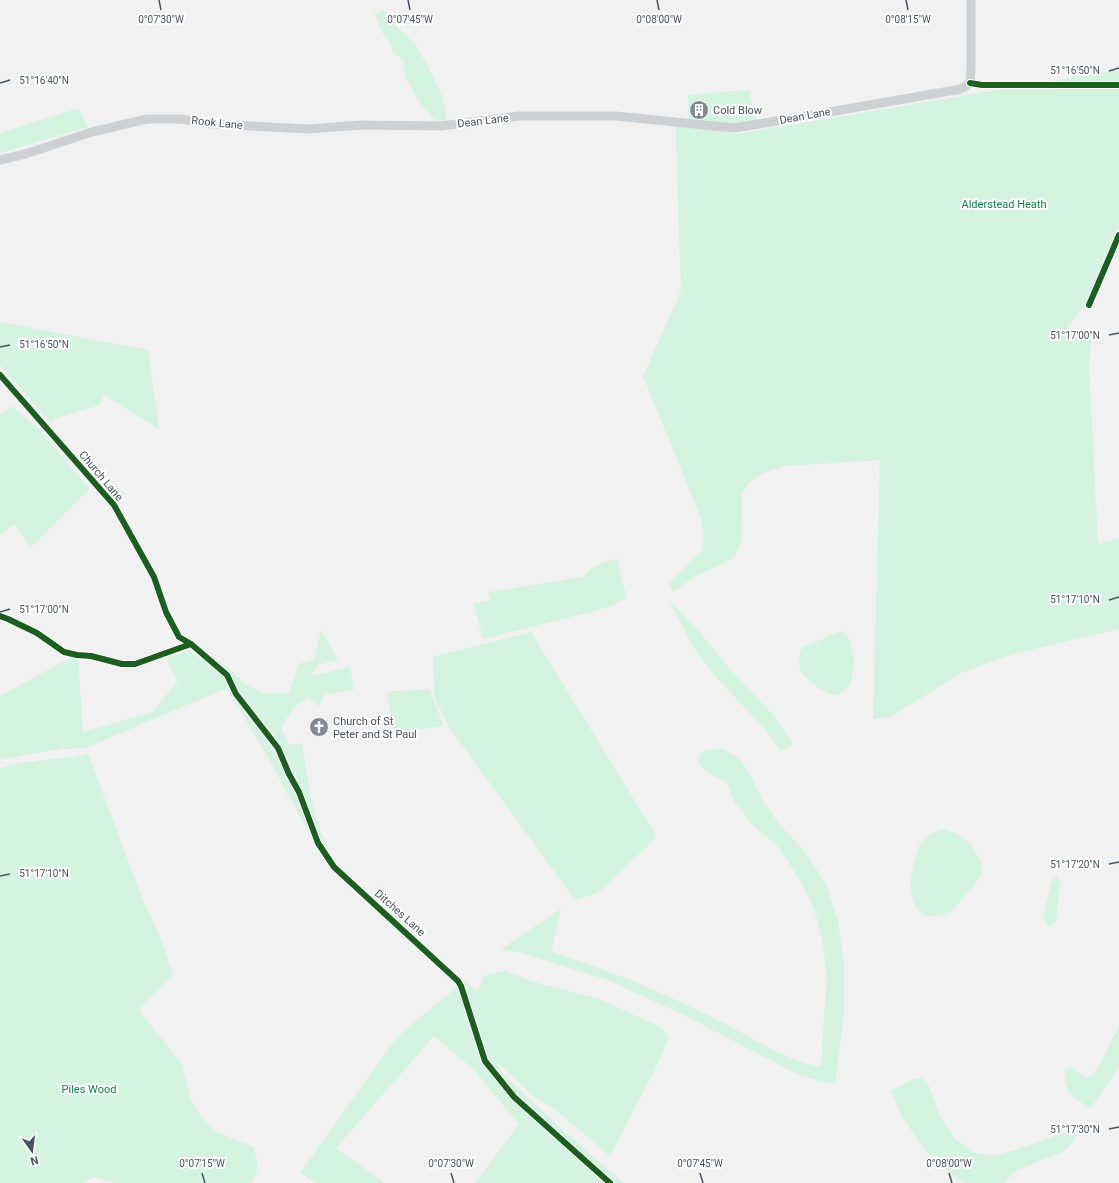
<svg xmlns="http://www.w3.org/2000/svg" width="1119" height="1183" font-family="Roboto,sans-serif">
  <rect width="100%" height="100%" fill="#f2f1f1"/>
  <!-- green -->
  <path fill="#d4f3e0" d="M379 11H384L399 29 415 44 419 52 427 64 443 98 445 109 446 120C441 122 436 120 432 118L430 113 425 109 416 97 410 84 405 79 404 61 399 56 393 54 391 45 384 36 375 15Z
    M1111 71H1119V226L1084 306 1066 329 1053 327 1091 338 1089 365 1098 544 1119 538V629L1010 655 961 673 892 716 873 719 880 460 785 466 763 473 749 483 742 493 741 543 734 557 722 564 696 576 673 592 669 584 702 550 704 536 700 516 643 376 681 291 678 209 676 127 682 123 736 134Z
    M749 90 756 120 752 124 700 123 688 120V95Z
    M79 108 88 127 0 153V133Z
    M0 322 148 350 159 429 104 395 100 405 55 419 51 423 0 365Z
    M12 406 42 432 89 489 31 547 14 524 0 535V414Z
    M617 559 627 598 608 607 591 612 483 639 474 604 490 600 488 592 583 577C593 565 602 562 617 559Z
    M667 598 698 630 729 668 773 715 793 744 781 752 765 729 715 676 694 648Z
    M321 630 338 660 317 665 311 676 350 667 354 690 325 694 318 707 309 698 295 706 281 727 289 745 302 743 310 795 320 830 329 850 322 842 296 775 283 749 268 727 235 686 230 673 209 656 211 655 233 672 244 684 264 693 279 694 290 692 298 664 314 659Z
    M842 631 849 638 854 658 851 683 846 689 840 694 836 695 829 694 817 687 804 676 800 669 799 661 800 651 804 646 815 643 830 635Z
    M531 632 657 837 606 886 597 893 575 900 448 726 436 701 434 691 433 657Z
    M189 651 207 662 224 676 236 698 278 756 294 788 316 846 270 761 228 690 225 689 85 748 60 749 0 760V696L66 660 78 656 83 732 153 712 177 681 166 658Z
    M429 689 444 726 394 733 387 692Z
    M721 748 737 757 749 772 762 799 779 824 805 852 826 884 838 921 844 965V1014L835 1084 817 1080 799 1075 686 1016 610 981 519 952 500 950 561 909 551 951C577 961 605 970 631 980 657 991 683 1003 708 1015 746 1033 780 1059 821 1067L823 1031 827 976 822 940 814 908 799 879 780 849 752 824 735 803 727 783 706 771 699 764 700 754 707 750Z
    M88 753 141 896 159 934 173 974 140 1008 141 1013 182 1064 186 1079 190 1098 201 1116 215 1131 253 1147C258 1161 260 1170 251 1183H116L95 1177 85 1180 83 1183H0V768L18 763 82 756Z
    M943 829 956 833 971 844 980 860 982 873 973 887 952 911 939 916H925L915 906 910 887 913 865 920 845 930 834Z
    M1057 876 1060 884 1056 921 1049 927 1045 922 1043 915 1052 881Z
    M505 971 538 983 599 999 660 1027 669 1037 658 1063 610 1156 556 1110 535 1098 499 1063 498 1067 505 1076 565 1132 624 1183H475L519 1124 475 1071 434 1036 336 1148 385 1183H316L300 1173 397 1037 464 981 478 991 484 976Z
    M1119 1025V1067L1091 1108C1073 1099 1062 1091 1065 1069L1073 1068 1085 1077 1092 1076 1099 1066Z
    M922 1078 929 1086 941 1118 955 1139 976 1153 993 1156 1015 1150 1042 1141 1079 1127 1073 1142 1062 1153 1039 1161 1013 1172 1006 1181V1183H965L947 1171 923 1148 901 1115 891 1091 913 1079Z"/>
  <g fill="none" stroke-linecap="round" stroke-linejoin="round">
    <!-- minor -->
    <path stroke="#cdd0d2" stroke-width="6" d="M1089 305 1119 235
      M0 375 114 505 154 577 166 612 179 637 191 644 227 675 236 694 278 748 289 774 299 792 318 843 334 867 458 981 461 986 485 1061 514 1097 610 1183
      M0 616 8 619 37 633 64 652 77 655 91 656 122 664H135L191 644"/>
    <!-- tertiary -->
    <path stroke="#cdd0d2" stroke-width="8" d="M970 83 982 85H1119"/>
    <!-- secondary -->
    <path stroke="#cdd1d4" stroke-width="9" d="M0 160 25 154 92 132 147 119H181L212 124 308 129 361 125 441 126 519 116H616L734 128 801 117 961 89 970 83 971 68V0"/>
    <defs>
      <path id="cycleway" d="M970 83 982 85H1119
        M1089 305 1119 235
        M0 375 114 505 154 577 166 612 179 637 191 644 227 675 236 694 278 748 289 774 299 792 318 843 334 867 458 981 461 986 485 1061 514 1097 610 1183
        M0 616 8 619 37 633 64 652 77 655 91 656 122 664H135L191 644"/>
    </defs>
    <!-- cycleway casing -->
    <use href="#cycleway" stroke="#fff" stroke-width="8"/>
    <!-- cycleway -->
    <use href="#cycleway" stroke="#1b5e20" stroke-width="6"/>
  </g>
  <!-- ticks -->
  <path fill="none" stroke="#465360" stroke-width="1.5" d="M159 0 161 10M408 0 410 10M657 0 659 10M906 0 908 10M1109 71 1119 68M0 83 10 80M1109 335 1119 333M0 347 10 345M1109 600 1119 597M0 612 10 609M1109 864 1119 862M0 876 10 874M1109 1129 1119 1127M202 1173 205 1183M451 1173 454 1183M700 1173 703 1183M949 1173 952 1183"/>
  <!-- icons -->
  <defs>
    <symbol id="building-disc" viewBox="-11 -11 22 22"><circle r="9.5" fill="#828a93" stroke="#fff"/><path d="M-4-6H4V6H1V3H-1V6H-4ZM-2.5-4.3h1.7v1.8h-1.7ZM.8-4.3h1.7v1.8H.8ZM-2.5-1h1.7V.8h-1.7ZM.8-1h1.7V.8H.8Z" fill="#fff"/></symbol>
    <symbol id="church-disc" viewBox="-11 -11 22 22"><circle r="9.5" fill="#828a93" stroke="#fff"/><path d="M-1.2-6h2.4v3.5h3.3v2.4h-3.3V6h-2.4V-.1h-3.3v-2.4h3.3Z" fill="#fff"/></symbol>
  </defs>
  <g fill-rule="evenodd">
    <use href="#building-disc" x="688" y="99" width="22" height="22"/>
    <use href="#church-disc" x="308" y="716" width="22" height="22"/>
  </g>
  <g text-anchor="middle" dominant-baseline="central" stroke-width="4" stroke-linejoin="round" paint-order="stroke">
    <!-- poi labels -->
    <g font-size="11" fill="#465360" stroke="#fff" text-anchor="start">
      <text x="713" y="110">Cold Blow</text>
      <text x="333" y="721">Church of St<tspan x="333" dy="13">Peter and St Paul</tspan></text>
    </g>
    <!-- street labels -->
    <g font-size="11" fill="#465360" stroke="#fff">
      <text transform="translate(805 116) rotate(-10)">Dean Lane</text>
      <text transform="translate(483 121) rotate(-7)">Dean Lane</text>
      <text transform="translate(217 123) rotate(6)">Rook Lane</text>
      <text transform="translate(101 476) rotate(50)">Church Lane</text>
      <text transform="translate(400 913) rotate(42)">Ditches Lane</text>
    </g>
    <!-- park labels -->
    <g font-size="11" fill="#0d854b" stroke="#fff">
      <text x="1004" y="204">Alderstead Heath</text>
      <text x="89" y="1089">Piles Wood</text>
    </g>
  </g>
  <g font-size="10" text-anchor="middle" fill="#465360" stroke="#fff" stroke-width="4" stroke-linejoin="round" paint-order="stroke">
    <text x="161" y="23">0°07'30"W</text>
    <text x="410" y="23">0°07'45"W</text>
    <text x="659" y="23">0°08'00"W</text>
    <text x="908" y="23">0°08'15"W</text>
    <text x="1075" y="74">51°16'50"N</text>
    <text x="44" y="84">51°16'40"N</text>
    <text x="1075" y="339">51°17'00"N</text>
    <text x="44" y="348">51°16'50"N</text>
    <text x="1075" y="603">51°17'10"N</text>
    <text x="44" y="613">51°17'00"N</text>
    <text x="1075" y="868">51°17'20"N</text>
    <text x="44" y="877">51°17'10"N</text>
    <text x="1075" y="1133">51°17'30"N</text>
    <text x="202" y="1167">0°07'15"W</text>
    <text x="451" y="1167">0°07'30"W</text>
    <text x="700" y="1167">0°07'45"W</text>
    <text x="949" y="1167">0°08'00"W</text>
  </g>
  <!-- north arrow -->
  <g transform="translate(32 1151) rotate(166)" stroke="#ffffff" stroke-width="3" paint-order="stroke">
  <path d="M0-3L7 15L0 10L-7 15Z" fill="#465360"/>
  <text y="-6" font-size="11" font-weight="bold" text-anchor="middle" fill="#465360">N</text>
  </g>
</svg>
